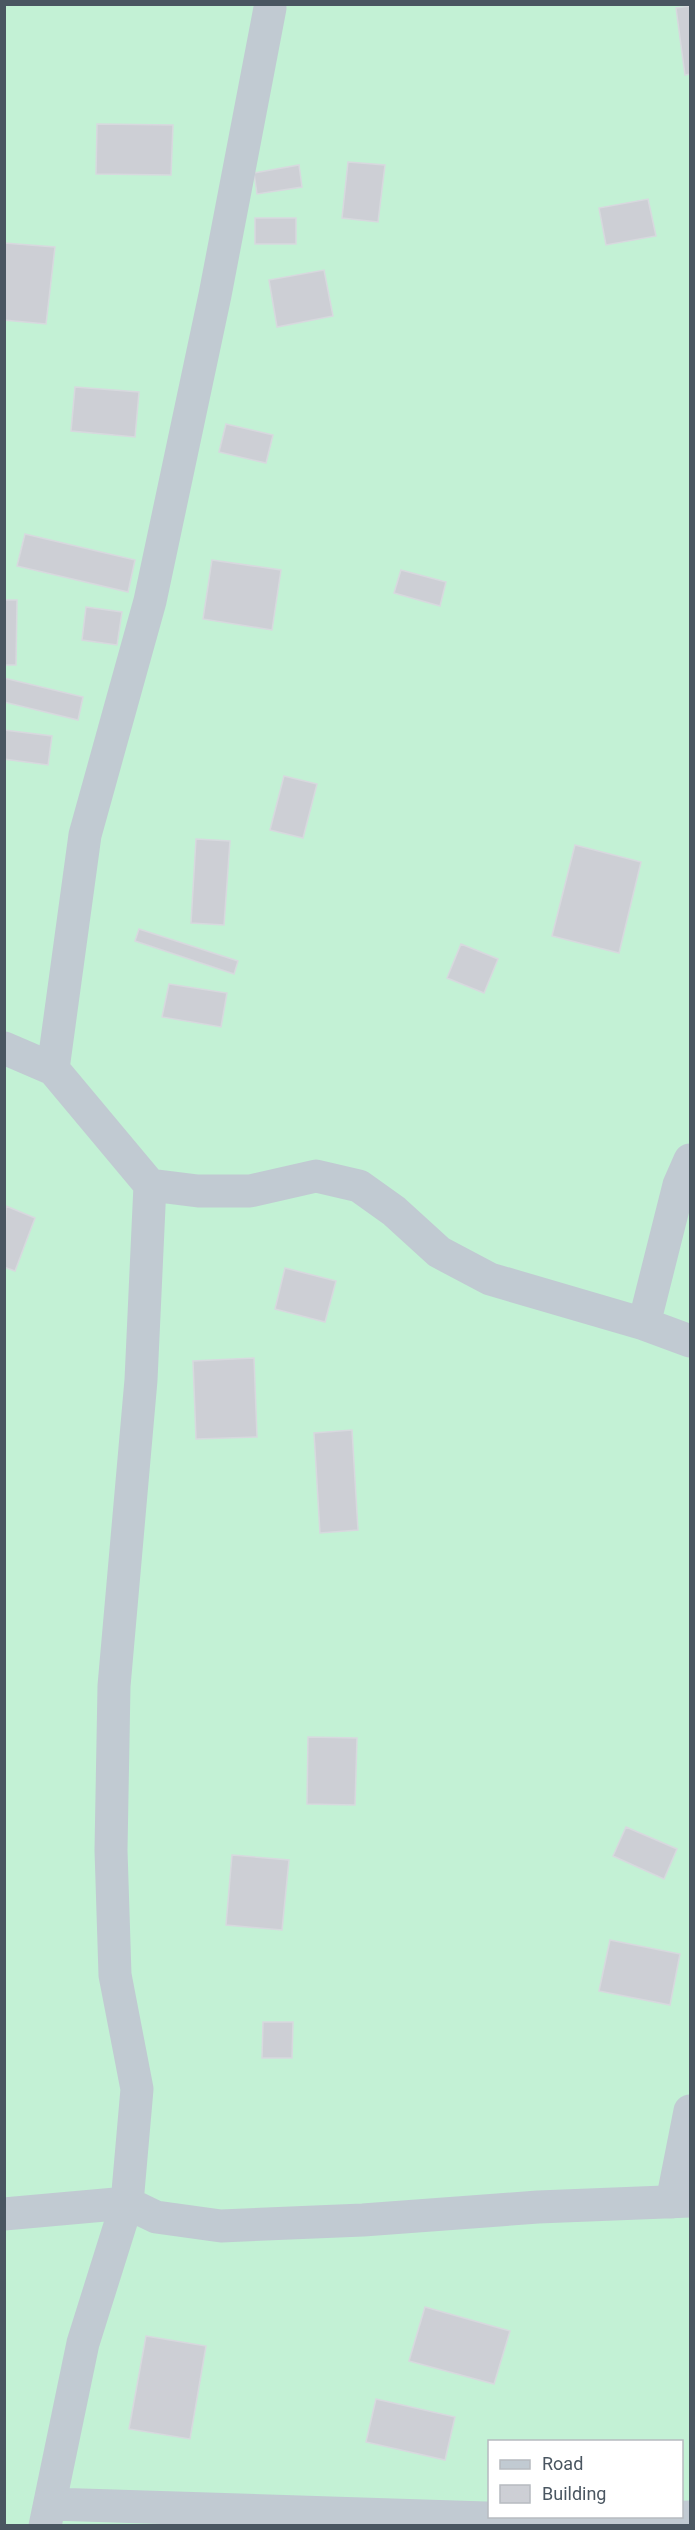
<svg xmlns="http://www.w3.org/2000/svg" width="695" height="2530" font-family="Roboto,sans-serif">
  <rect width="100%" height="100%" fill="#f5f3f3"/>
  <!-- grass -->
  <path fill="#c3f1d5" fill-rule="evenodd" d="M5 5H690V2525L5 2526ZM490 2442H682V2516H490Z"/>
  <!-- building -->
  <path fill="#cdcfd5" stroke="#d7d9de" stroke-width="1.5" d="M690 6V74L685 75 676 8Z
    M97 124 173 125 171 175 96 174Z
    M348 162 385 165 378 222 342 218Z
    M299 165 302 187 257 194 254 173Z
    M648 199 656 236 606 245 599 208Z
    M255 218H296V244H255Z
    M4 243 55 247 46 324 4 320Z
    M324 270 333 316 277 327 269 280Z
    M75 387 139 392 135 437 71 431Z
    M226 424 273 435 266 463 219 452Z
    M25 534 135 560 128 592 17 566Z
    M212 560 281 570 272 630 203 619Z
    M401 570 446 582 440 606 394 593Z
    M4 600H17L16 665H4Z
    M86 607 122 612 117 645 82 640Z
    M4 678 83 697 78 720 4 702Z
    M4 730 52 736 48 765 4 759Z
    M284 776 317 784 303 838 270 830Z
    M196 839 230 841 224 925 191 923Z
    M575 845 641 862 619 953 552 936Z
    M139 929 238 961 234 974 135 941Z
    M461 944 498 959 484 993 447 978Z
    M169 984 227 993 221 1027 162 1017Z
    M6 1206 35 1218 15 1271 4 1267Z
    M285 1268 336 1281 325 1322 275 1309Z
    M254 1358 257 1437 196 1439 193 1361Z
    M352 1430 358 1530 320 1533 314 1433Z
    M308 1737 357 1738 355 1805 307 1804Z
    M626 1827 677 1849 664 1879 613 1856Z
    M232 1855 289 1860 282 1930 226 1925Z
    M610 1940 680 1954 670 2005 599 1991Z
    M263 2022H293L292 2058H262Z
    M425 2307 510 2331 494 2384 409 2361Z
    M146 2336 206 2346 190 2439 129 2429Z
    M376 2399 455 2417 445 2460 366 2442Z"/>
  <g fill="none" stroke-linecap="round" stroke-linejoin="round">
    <!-- minor -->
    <path stroke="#c1cad2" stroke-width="33" d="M4 1048 53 1069 150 1185 198 1191H250L316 1176 359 1186 394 1211 439 1252 490 1279 644 1324 690 1341
      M53 1069 85 835 150 601 215 295 270 8
      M644 1324 679 1185 690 1160
      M672 2202 690 2111
      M4 2214 127 2203 156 2217 221 2226 363 2220 538 2207 690 2201
      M51 2504 551 2520 690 2517
      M45 2526 83 2343 127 2203 137 2089 115 1975 111 1850 114 1686 141 1380 150 1185"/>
  </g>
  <!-- border -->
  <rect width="695" height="2530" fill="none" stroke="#4a5661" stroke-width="12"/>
  <!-- legend -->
  <rect x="488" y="2440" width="195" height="78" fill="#ffffff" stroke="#b7bbc0" stroke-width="1.5"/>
  <rect x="500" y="2460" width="30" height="9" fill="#c1cad2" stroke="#b7bbc0" stroke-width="1.5"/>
  <text x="542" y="2470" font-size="18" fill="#4a5661">Road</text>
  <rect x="500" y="2485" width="30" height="18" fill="#cdcfd5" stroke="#b7bbc0" stroke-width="1.5"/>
  <text x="542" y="2500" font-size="18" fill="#4a5661">Building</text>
</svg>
